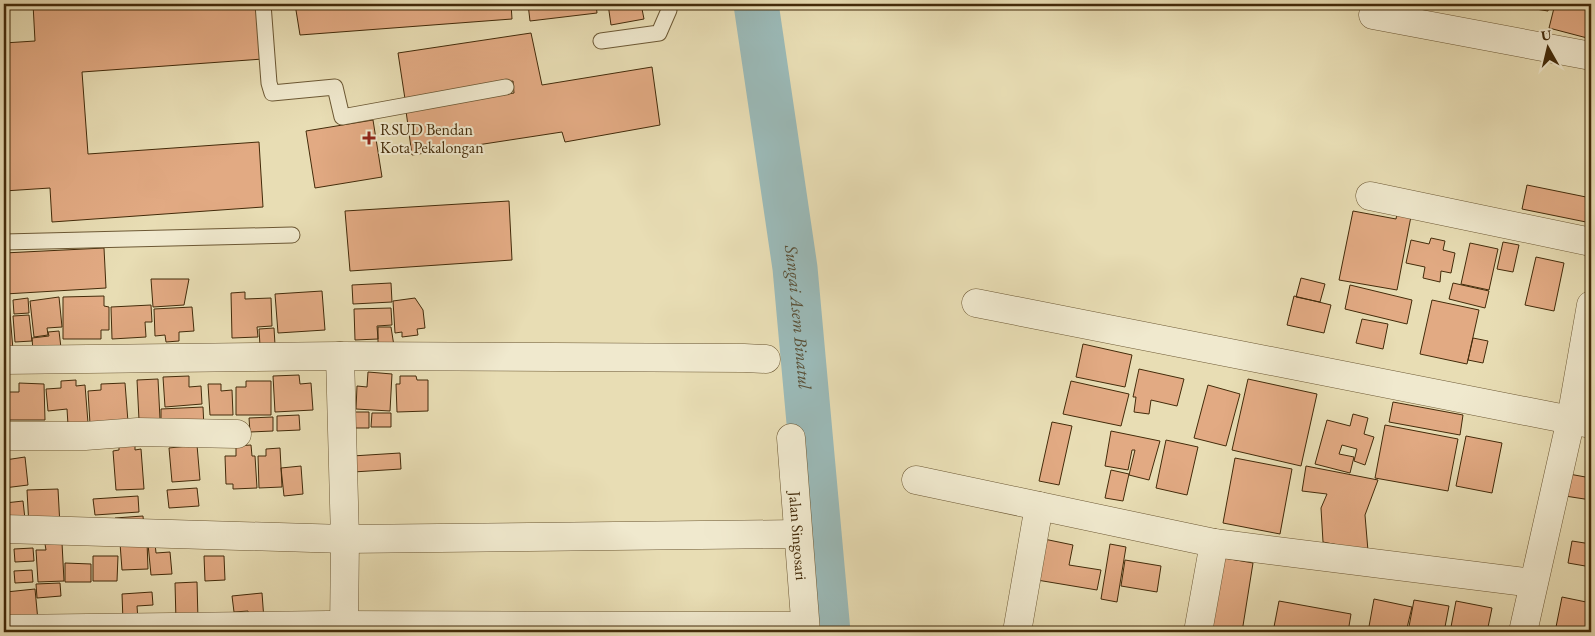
<svg xmlns="http://www.w3.org/2000/svg" width="1595" height="636" font-family="'EB Garamond',serif">
  <rect width="100%" height="100%" fill="#e8ddb4"/>
  <filter id="stains"><feTurbulence type="fractalNoise" baseFrequency=".004" numOctaves="4"/><feColorMatrix values="0 0 0 0 .2 0 0 0 0 .09 0 0 0 0 .02 0 0 0 .5 -.17"/></filter>
  <radialGradient id="worn" r=".72"><stop offset=".6" stop-color="#630" stop-opacity="0"/><stop offset="1" stop-color="#630" stop-opacity=".3"/></radialGradient>
  <g fill="none" stroke-linecap="round" stroke-linejoin="round">
    <!-- river -->
    <path stroke="#9bbab8" stroke-width="45" id="s1" d="M756 4 795 268 828 632"/>
  </g>
  <!-- building -->
  <path fill="#e2aa83" stroke="#432b0a" d="M33 4H259L263 59 82 72 88 154 259 142 263 207 52 222 50 188 4 191V43L35 41Z
    M295 4H511L512 19 300 35Z
    M528 4H596L597 13 530 21Z
    M608 4H641L644 19 611 25Z
    M1511 4H1549L1548 11 1511 5Z
    M1555 4H1591V39L1549 28Z
    M531 33 542 85 652 67 660 125 565 142 562 132 412 155 406 111 514 93 513 81 405 99 398 53Z
    M373 120 382 177 315 188 306 131Z
    M1527 185 1591 198 1586 222 1522 209Z
    M509 201 512 260 350 271 345 211Z
    M1398 209 1412 211 1397 290 1339 280 1353 211 1396 219Z
    M1431 238 1445 241 1443 250 1455 253 1451 273 1441 271 1440 282 1423 278 1425 267 1406 263 1411 240 1429 244Z
    M1503 242 1519 245 1513 272 1497 269Z
    M1470 243 1498 249 1489 290 1461 284Z
    M104 248 106 288 5 294 4 253Z
    M1536 257 1564 263 1554 311 1525 305Z
    M1301 278 1325 284 1320 302 1296 297Z
    M151 279H189L184 305 153 307Z
    M391 283 392 302 353 304 352 285Z
    M1453 283 1489 291 1485 308 1449 299Z
    M1350 285 1412 300 1407 324 1345 309Z
    M322 291 325 330 278 333 275 294Z
    M245 292V299L271 298 272 326 257 327 258 337 232 338 231 293Z
    M104 296V306L109 307V330H101V339H63V297Z
    M1294 296 1331 305 1324 333 1287 325Z
    M59 297 62 327 47 328 48 335 34 337 30 301Z
    M28 298 29 313 14 314 13 300Z
    M415 298 423 310 425 328 417 329 418 335 402 337V332L395 333 393 301Z
    M1432 300 1479 310 1467 364 1420 354Z
    M4 301H9L13 350 4 351Z
    M151 305 152 322H145L146 337 112 339 111 307Z
    M192 307 194 331 179 332V341L166 342 165 335 155 336 154 309Z
    M391 308 392 325 377 326 378 339 355 340 354 309Z
    M29 315 32 341 15 342 13 316Z
    M1362 319 1388 324 1383 349 1356 343Z
    M378 327H391L394 346 378 347Z
    M274 328 275 345 260 346 259 329Z
    M59 331 61 348 33 351 32 338 49 336 48 332Z
    M1473 338 1488 341 1483 363 1468 360Z
    M1083 344 1132 355 1125 387 1076 377Z
    M1139 369 1184 379 1177 406 1151 400 1149 414 1134 412 1136 397H1133Z
    M368 372 392 374 390 411 356 409 357 386 367 387Z
    M299 375 300 384 311 383 313 410 275 412 273 376Z
    M189 376V387L201 386 202 404 165 407 163 377Z
    M400 376H416L417 380H428V411L397 412 396 384H400Z
    M158 379 160 419 139 420 137 380Z
    M1248 379 1317 394 1301 466 1232 450Z
    M76 380V386L85 385 88 423 68 425 67 409 48 411 46 389 61 388V381Z
    M246 381H271V415H236V387H246Z
    M1071 381 1129 394 1121 426 1063 414Z
    M19 383 44 384 45 420H7V392H19Z
    M125 383 128 422 90 424 88 391 101 390V384Z
    M208 384H221V391L232 390 233 415H210Z
    M1208 385 1240 394 1226 446 1194 438Z
    M1393 402 1463 415 1460 435 1389 422Z
    M203 407 204 428 161 430V409Z
    M352 412H369V428H352Z
    M372 413H391V427H371Z
    M1353 414 1368 418 1364 434 1374 437 1365 465 1354 461 1357 449 1342 445 1339 454 1354 457 1350 473 1315 464 1327 420 1350 426Z
    M299 415 300 430 277 431V416Z
    M273 417V431L250 432 249 418Z
    M1052 422 1072 426 1059 485 1039 481Z
    M1385 425 1458 439 1448 491 1375 478Z
    M1111 431 1160 441 1149 480 1129 475 1135 450H1132L1128 470 1105 466Z
    M1466 436 1502 443 1492 493 1456 486Z
    M1166 440 1198 447 1187 495 1156 488Z
    M135 443V450L141 449 144 489 116 490 113 451 119 450V444Z
    M197 445 200 480 172 482 169 448Z
    M251 445 252 456H255L257 488 233 489V484H226L225 456H236V446Z
    M280 448 282 487 259 488 258 456H266V449Z
    M400 453 401 469 353 472 352 456Z
    M25 457 28 485 4 488 5 460Z
    M1235 458 1292 469 1280 534 1223 523Z
    M301 466 303 494 284 496 281 468Z
    M1306 466 1378 480 1365 515 1368 551 1323 542 1321 508 1327 494 1302 491Z
    M1111 470 1129 474 1123 501 1105 498Z
    M1569 474 1591 478V500L1565 496Z
    M197 488 199 506 169 508 167 490Z
    M58 489 60 526 29 527 27 490Z
    M138 496 139 512 95 515 93 499Z
    M23 501 25 519 7 521 5 503Z
    M143 516 144 527 116 529 115 518Z
    M1044 539 1073 545 1069 565 1101 570 1097 590 1037 580Z
    M1572 541 1591 544V567L1568 563Z
    M147 542 148 569 122 570 120 543Z
    M62 543 64 581 38 582 36 550H46L45 544Z
    M155 543 156 553 170 552 172 574 151 575 148 544Z
    M4 544H8V582H4Z
    M1110 544 1126 547 1117 602 1101 599Z
    M33 548 34 561 15 562 14 549Z
    M93 556H118L117 581H93Z
    M204 556H224L225 580 205 581Z
    M1213 556 1253 563 1242 632H1201Z
    M1125 560 1161 566 1157 592 1121 586Z
    M65 563 91 564V582H65Z
    M32 570 33 582 15 583 14 571Z
    M197 582 198 620 176 621 175 583Z
    M60 583 61 596 37 598 36 584Z
    M35 589 38 621 9 624 6 592Z
    M152 592 153 605 137 606 138 620 123 621 122 594Z
    M262 593 264 620 249 621 248 611 234 612 232 596Z
    M1562 597 1591 603V632H1555Z
    M1374 599 1412 607 1406 632H1368Z
    M1414 600 1449 606 1444 632H1408Z
    M1279 601 1351 614 1348 632H1273Z
    M1456 601 1492 608 1487 632H1450Z"/>
  <g fill="none" stroke-linecap="round" stroke-linejoin="round">
    <defs>
      <path id="lane" d="M263 4 269 83 272 93 335 87 342 117 506 87
        M601 41 659 33 669 10V4
        M4 242 292 235"/>
      <g id="street">
        <path d="M1373 15 1591 56"/>
        <path d="M1370 196 1591 242"/>
        <path d="M976 303 1591 424"/>
        <path d="M340 356 345 539 344 632"/>
        <path d="M4 360 340 356 744 358 766 359"/>
        <path d="M4 436H85L138 432 237 434"/>
        <path id="s2" d="M791 438 806 632"/>
        <path d="M916 480 1214 543 1533 583"/>
        <path d="M4 529 345 539 797 534"/>
        <path d="M4 629 328 625 805 626"/>
        <path d="M1017 632 1039 506"/>
        <path d="M1198 632 1214 543"/>
        <path d="M1523 632 1571 419 1591 305"/>
      </g>
    </defs>
    <!-- lane casing -->
    <use href="#lane" stroke="#6c5834" stroke-width="17"/>
    <!-- street casing -->
    <use href="#street" stroke="#6c5834" stroke-width="29"/>
    <!-- lane -->
    <use href="#lane" stroke="#f0e9ce" stroke-width="15"/>
    <!-- street -->
    <use href="#street" stroke="#f0e9ce" stroke-width="28"/>
  </g>
  <!-- markers -->
  <path fill="#8f2418" stroke="#f0e9ce" stroke-width="2" d="M366.5 130.5h5v5h5v5h-5v5h-5v-5h-5v-5h5z"/>
  <g text-anchor="middle" dominant-baseline="central" stroke-width="4" stroke-linejoin="round" paint-order="stroke">
    <!-- poi labels -->
    <g font-size="16" fill="#432b0a" stroke="#f0e9ce" text-anchor="start">
      <text x="380" y="129">RSUD Bendan<tspan x="380" dy="18">Kota Pekalongan</tspan></text>
    </g>
    <!-- street labels -->
    <g font-size="16" fill="#432b0a" stroke="#f0e9ce">
      <text stroke="none"><textPath href="#s2" startOffset="98">Jalan Singosari</textPath></text>
    </g>
    <!-- water labels -->
    <g font-size="18" font-style="italic" fill="#594f36" stroke="#f0e9ce">
      <text stroke="none"><textPath href="#s1" startOffset="316">Sungai Asem Binatul</textPath></text>
    </g>
  </g>
  <!-- margin -->
  <rect width="1595" height="636" fill="none" stroke="#e8ddb4" stroke-width="20"/>
  <rect x="5" y="5" width="1585" height="626" fill="none" stroke="#432b0a" stroke-width="2.5"/>
  <rect x="10" y="10" width="1575" height="616" fill="none" stroke="#432b0a"/>
  <!-- north arrow -->
  <g transform="translate(1548 48) rotate(352)" stroke="#f0e9ce" stroke-width="4" paint-order="stroke">
  <path d="M0-4L9 19L0 12L-9 19Z" fill="#432b0a"/>
  <text y="-8" font-size="14" font-weight="bold" text-anchor="middle" fill="#432b0a">U</text>
  </g>
  <rect width="100%" height="100%" filter="url(#stains)"/>
  <rect width="100%" height="100%" fill="url(#worn)"/>
</svg>
